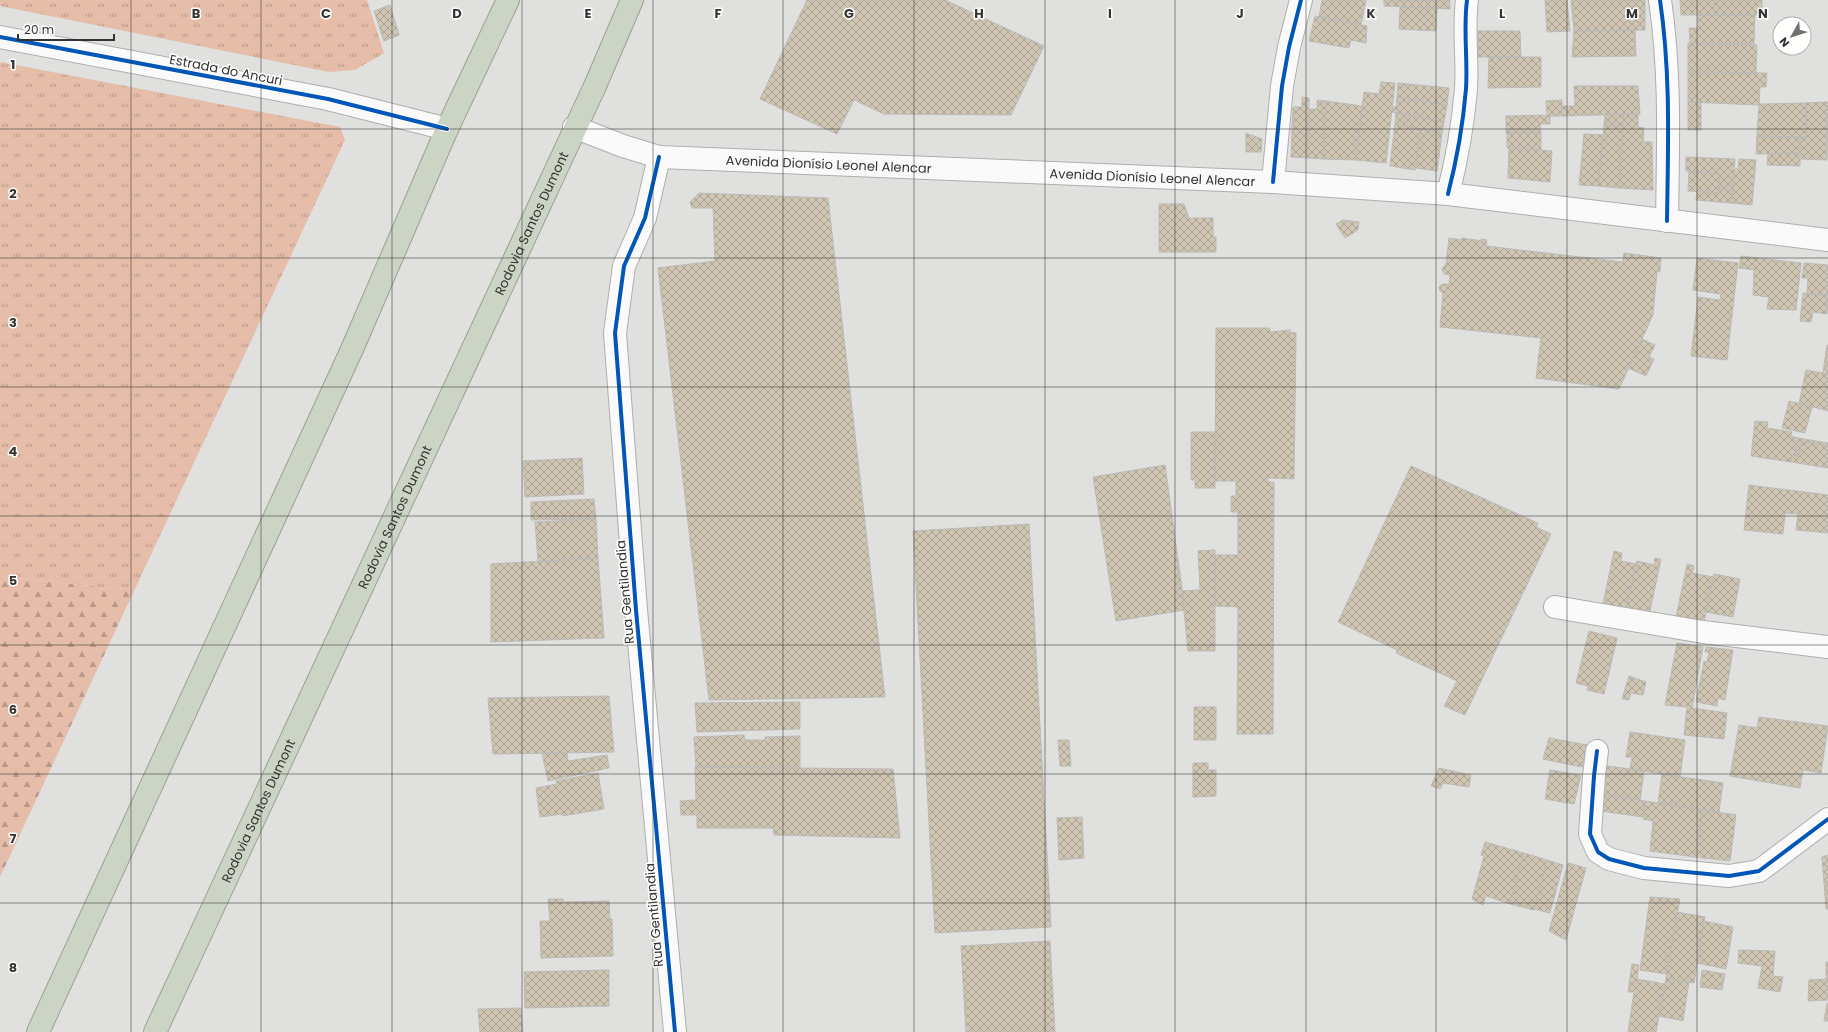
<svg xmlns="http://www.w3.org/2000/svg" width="1828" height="1032" font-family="Poppins,sans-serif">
  <defs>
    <pattern id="grass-tufts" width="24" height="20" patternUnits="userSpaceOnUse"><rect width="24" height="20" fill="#e6bda8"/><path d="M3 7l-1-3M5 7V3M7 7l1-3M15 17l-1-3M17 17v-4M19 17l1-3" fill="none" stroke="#bb9a89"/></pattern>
    <pattern id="forest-firs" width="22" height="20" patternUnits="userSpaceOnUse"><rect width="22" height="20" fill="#e6bda8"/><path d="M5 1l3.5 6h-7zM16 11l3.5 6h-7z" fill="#bb9a89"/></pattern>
    <pattern id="building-cross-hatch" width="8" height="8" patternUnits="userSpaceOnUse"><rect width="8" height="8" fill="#d0c5b3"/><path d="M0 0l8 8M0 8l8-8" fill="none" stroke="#a9a192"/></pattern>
  </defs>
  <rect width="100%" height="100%" fill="#e0e0de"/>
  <!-- grass -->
  <path fill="url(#grass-tufts)" d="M0 0H367L384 53 355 70 329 72 0 6Z
    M0 62 340 127 345 140 134 591 0 576Z"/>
  <!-- forest -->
  <path fill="url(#forest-firs)" d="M0 576 134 591 0 877Z"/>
  <!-- building -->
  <path fill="url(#building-cross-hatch)" stroke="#babab8" d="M807 0H945L1044 46 1011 115 884 114 854 100 837 134 760 99Z
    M1322 0H1366L1361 25 1319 17Z
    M1384 0H1450V9L1384 6Z
    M1545 0H1567L1570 31 1547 32Z
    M1571 0H1645V30L1574 31Z
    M1680 0H1714V15H1681Z
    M1714 0H1762V15H1714Z
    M390 5 399 35 384 41 374 11Z
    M1400 7 1437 8 1436 31 1399 29Z
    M1698 15H1755L1754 44 1690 43 1689 28H1698Z
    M1315 16 1367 26 1366 43 1351 40 1349 48 1309 41Z
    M1635 30 1636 56 1572 57 1574 31Z
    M1478 31H1520L1521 57H1478Z
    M1688 43 1757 45 1756 73 1688 72Z
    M1489 57H1541V87L1488 88Z
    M1688 72 1767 73 1766 87H1760L1759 105 1688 102Z
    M1381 82 1395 83 1386 163 1356 160 1364 92 1379 94Z
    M1398 83 1449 88 1447 105 1397 97Z
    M1574 86H1638L1640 114 1562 116V106H1575Z
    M1302 97 1309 98 1307 158 1291 157 1293 107H1302Z
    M1397 97 1447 105 1444 122 1392 112 1393 107H1396Z
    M1317 100 1326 101 1323 159 1307 158 1309 109H1317Z
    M1562 100V116H1547L1546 101Z
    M1326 101 1362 106 1356 160 1323 159Z
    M1688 102H1701V130H1688Z
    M1826 102H1828L1827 160 1800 159V137L1806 138V103Z
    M1806 103V138L1757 136 1759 104Z
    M1396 113 1444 122 1442 133 1395 124Z
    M1623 114H1638V127L1644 128 1643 142H1652L1653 190 1619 188Z
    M1623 114V126L1604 125 1605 115Z
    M1550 115V124H1540L1541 133H1506V116Z
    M1395 124 1420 129 1415 170 1390 166Z
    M1604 125 1623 126 1619 188 1598 186Z
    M1420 129 1442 133 1437 171 1416 168Z
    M1246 133 1262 139 1261 152H1246Z
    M1507 133H1541V150L1507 148Z
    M1584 134 1603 135 1598 186 1579 185Z
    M1757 136 1800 137V153L1756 154Z
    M1509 148 1552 151 1550 182 1508 178Z
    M1800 153V166L1767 165 1768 154Z
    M1686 157 1735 159 1733 190 1719 189 1720 174 1686 171Z
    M1739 159 1756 160 1752 205 1731 203 1734 169H1738Z
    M1689 171 1720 174 1719 193 1688 191Z
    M1719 189 1733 190 1731 203 1696 200 1697 191 1719 193Z
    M699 193 828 198 885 697 709 700 658 268 715 261 713 208H692L690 202Z
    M1159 204H1184L1189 218H1213V237H1216V252H1159Z
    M1343 220 1359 222 1358 230 1345 238 1336 224Z
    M1449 238 1462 240V238L1482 241 1481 239 1487 240 1486 246 1623 262 1624 253 1661 258 1660 272 1657 271 1653 315 1619 389 1536 378 1541 338 1440 327 1443 293 1440 291 1439 287 1442 284H1449L1450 275 1444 274 1442 269 1446 264Z
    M1741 256 1801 263 1796 310 1767 309 1769 297 1753 295 1754 270 1739 268Z
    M1697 258 1738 263 1727 360 1691 356 1698 297 1720 300 1721 294 1693 290Z
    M1804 263 1828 265V295L1807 294 1808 278H1802Z
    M1803 293 1828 295 1827 314 1813 312 1811 322 1800 321Z
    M1216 328H1270V332L1290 330V332L1296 333 1294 479 1268 478V482H1274L1273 734H1237L1238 607 1215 606V555H1238V512H1231V496H1236V481H1215Z
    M1642 339 1655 345 1649 357 1654 359 1646 376 1628 368Z
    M1827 345H1828V374L1823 373Z
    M1806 370 1828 374V411L1799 403Z
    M1789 401 1812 407 1805 433 1782 428Z
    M1755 421 1768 422 1767 428 1792 432 1791 436 1798 438 1795 456 1792 455 1791 462 1751 456Z
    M1191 432H1216L1215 488H1195V480H1191Z
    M1798 438 1828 443V446L1802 441 1799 456H1795Z
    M1802 441 1828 446V468L1791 462 1792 455 1799 456Z
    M582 458 584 494 525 497 523 461Z
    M1165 465 1185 610 1116 621 1093 477Z
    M1411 466 1538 523 1536 527 1551 534 1465 715 1444 706 1457 681 1396 653 1397 650 1338 622Z
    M1749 485 1828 495V533L1796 530 1798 514 1785 513 1783 534 1744 530Z
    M594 499 596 519 531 520V502Z
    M596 519 598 558 538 562 535 522Z
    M1029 524 1051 927 935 933 913 531Z
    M1215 550V651H1188L1182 591 1200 590 1198 551Z
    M1614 551 1622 553 1621 561 1636 564 1625 612 1602 608Z
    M598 558 604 638 491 642V564Z
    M1655 558 1661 559 1649 616 1625 612 1637 561 1654 565Z
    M1687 564 1694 566 1692 573 1713 577 1703 627 1675 622Z
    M1714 574 1740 579 1733 617 1706 612Z
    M1589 631 1617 638 1604 694 1587 690 1588 686 1576 683Z
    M1677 643 1703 647 1692 708 1727 713 1724 739 1684 735 1687 707 1665 705Z
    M1706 647 1733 650 1725 700 1718 698 1717 706 1696 702 1704 661 1707 662 1709 652H1705Z
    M1629 676 1646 682 1643 695 1631 693 1629 700 1622 699Z
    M609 696 614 752 493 754 488 698Z
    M800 702V729L697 732 695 703Z
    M1194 707H1216V740H1194Z
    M1759 717 1828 726 1821 773 1803 770 1800 788 1730 776 1739 725 1757 728Z
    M1630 732 1685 740 1680 777 1630 769 1632 757H1626Z
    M744 735 745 740H765V737L800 736V768L696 767 694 737Z
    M1549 738 1587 745 1582 767 1543 759Z
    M1058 740H1069L1071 766H1060Z
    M542 753H567L568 761 607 755 609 768 548 781Z
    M1193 763H1208V770H1216V796L1193 797Z
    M1607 766 1644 771 1640 800 1603 794Z
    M695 767 893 769 900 838 774 835 773 828H697V815H681L680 801 696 800Z
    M1439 768 1471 775 1469 787 1443 783 1440 789 1431 786Z
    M1550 770 1581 775 1574 804 1545 799Z
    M598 773 604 809 562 816V814L540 817 536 788 557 784 556 781Z
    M1662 774 1723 783 1719 812 1658 803Z
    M1603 794 1645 801 1643 817 1600 811Z
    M1645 801 1703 810 1695 857 1650 851 1653 821 1643 819Z
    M1703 810 1736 815 1730 861 1695 857Z
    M1082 817 1084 858 1059 860 1057 818Z
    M1485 842 1524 853 1510 904 1486 896 1483 905 1472 899 1484 856 1481 855Z
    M1524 853 1547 860 1534 910 1510 904Z
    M1828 855V909H1826L1822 857Z
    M1547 860 1563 865 1550 913 1534 909Z
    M1568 863 1586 868 1566 940 1549 931Z
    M1650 897 1680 899 1666 974 1640 970Z
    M548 899H563V902L609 901 610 919H612L613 956 541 958 540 921H550Z
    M1677 912 1705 917 1694 983 1666 978Z
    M1704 921 1733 927 1726 969 1697 963Z
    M1050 941 1055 1032H966L961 946Z
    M1739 950 1775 951 1773 976 1783 977 1780 992 1758 988 1762 966 1738 963Z
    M1826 962H1828V1000L1808 1001 1809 980 1826 979Z
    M1632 964 1639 965 1637 979 1665 984 1656 1032H1628L1634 992H1628Z
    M609 970V1006L525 1008 524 972Z
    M1702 970 1725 974 1722 990 1700 987Z
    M1666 978 1689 982 1683 1021 1659 1016Z
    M1827 1003 1828 1004V1021H1824Z
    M521 1008 523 1032H480L478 1009Z"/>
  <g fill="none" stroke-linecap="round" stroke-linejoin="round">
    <defs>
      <path id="street" d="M1660 0C1671 75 1668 146 1667 221
        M0 37 328 99 447 129
        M659 157 645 218 624 266 615 333 636 610 675 1032
        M1273 182 1282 86 1289 47 1301 0
        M1448 194C1457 159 1463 124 1466 89 1468 59 1463 30 1467 0
        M1555 607 1703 632 1828 647
        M1597 751 1594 776 1590 834 1598 852 1609 859 1644 868 1729 876 1759 871 1828 819"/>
      <g id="secondary">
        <path id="s1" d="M574 127 623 146 659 157 1273 182 1448 194 1828 240"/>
      </g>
      <g id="highway">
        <path d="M38 1032 353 347 447 129 508 0"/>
        <path id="s2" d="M155 1032 595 86 632 0"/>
      </g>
    </defs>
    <!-- street casing -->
    <use href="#street" stroke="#aeaeac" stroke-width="24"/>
    <!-- secondary casing -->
    <use href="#secondary" stroke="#aeaeac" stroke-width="24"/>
    <!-- highway casing -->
    <use href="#highway" stroke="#99a291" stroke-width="24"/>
    <!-- street -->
    <use href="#street" stroke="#fafafa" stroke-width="22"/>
    <!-- secondary -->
    <use href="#secondary" stroke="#fafafa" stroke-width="22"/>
    <!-- highway -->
    <use href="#highway" stroke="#ccd4c5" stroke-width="22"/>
    <defs>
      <path id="cycleway" d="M1660 0C1671 75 1668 146 1667 221
        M0 37 328 99 447 129
        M659 157 645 218 624 266 615 333 636 610 675 1032
        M1273 182 1282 86 1289 47 1301 0
        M1448 194C1457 159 1463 124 1466 89 1468 59 1463 30 1467 0
        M1597 751 1594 776 1590 834 1598 852 1609 859 1644 868 1729 876 1759 871 1828 819"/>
    </defs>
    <!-- cycleway casing -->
    <use href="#cycleway" stroke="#fffffe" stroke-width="6"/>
    <!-- cycleway -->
    <use href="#cycleway" stroke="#0057b8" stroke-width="4"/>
  </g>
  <!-- grid -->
  <path fill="none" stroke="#333332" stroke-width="1" stroke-opacity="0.55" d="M131 0V1032M261 0V1032M392 0V1032M522 0V1032M653 0V1032M783 0V1032M914 0V1032M1045 0V1032M1175 0V1032M1306 0V1032M1436 0V1032M1567 0V1032M1697 0V1032M0 129H1828M0 258H1828M0 387H1828M0 516H1828M0 645H1828M0 774H1828M0 903H1828"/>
  <g text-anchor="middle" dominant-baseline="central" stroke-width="3" stroke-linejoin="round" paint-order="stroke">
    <!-- street labels -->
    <g font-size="13" fill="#333332" stroke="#fffffe">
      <text transform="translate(226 70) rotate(11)">Estrada do Ancuri</text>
      <text stroke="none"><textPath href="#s1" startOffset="260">Avenida Dionísio Leonel Alencar</textPath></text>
      <text stroke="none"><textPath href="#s1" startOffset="584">Avenida Dionísio Leonel Alencar</textPath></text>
      <text stroke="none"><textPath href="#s2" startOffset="892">Rodovia Santos Dumont</textPath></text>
      <text stroke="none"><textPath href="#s2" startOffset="568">Rodovia Santos Dumont</textPath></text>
      <text transform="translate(625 592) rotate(-95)">Rua Gentilandia</text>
      <text stroke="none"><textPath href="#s2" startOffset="244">Rodovia Santos Dumont</textPath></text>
      <text transform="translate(654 915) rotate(-95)">Rua Gentilandia</text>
    </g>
  </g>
  <g font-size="13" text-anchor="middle" font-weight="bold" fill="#333332" stroke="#fffffe" stroke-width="3" stroke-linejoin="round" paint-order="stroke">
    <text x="196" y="18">B</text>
    <text x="326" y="18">C</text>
    <text x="457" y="18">D</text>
    <text x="588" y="18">E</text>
    <text x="718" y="18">F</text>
    <text x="849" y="18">G</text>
    <text x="979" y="18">H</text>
    <text x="1110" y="18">I</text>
    <text x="1240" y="18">J</text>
    <text x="1371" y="18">K</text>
    <text x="1502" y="18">L</text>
    <text x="1632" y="18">M</text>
    <text x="1763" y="18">N</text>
    <text x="13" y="69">1</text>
    <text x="13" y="198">2</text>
    <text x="13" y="327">3</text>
    <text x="13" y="456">4</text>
    <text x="13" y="585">5</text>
    <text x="13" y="714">6</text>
    <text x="13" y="843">7</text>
    <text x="13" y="972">8</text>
  </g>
  <!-- north arrow -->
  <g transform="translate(1792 36) rotate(231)"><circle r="19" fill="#fffffe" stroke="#adadac"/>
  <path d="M0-3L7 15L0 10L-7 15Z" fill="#70706e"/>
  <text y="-6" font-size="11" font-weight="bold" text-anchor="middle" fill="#333332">N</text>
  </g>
  <!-- scale -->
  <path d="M18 34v6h96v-6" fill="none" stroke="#333332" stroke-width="2"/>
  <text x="24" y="34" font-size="12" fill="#333332" stroke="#fffffe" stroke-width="3" paint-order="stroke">20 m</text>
</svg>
